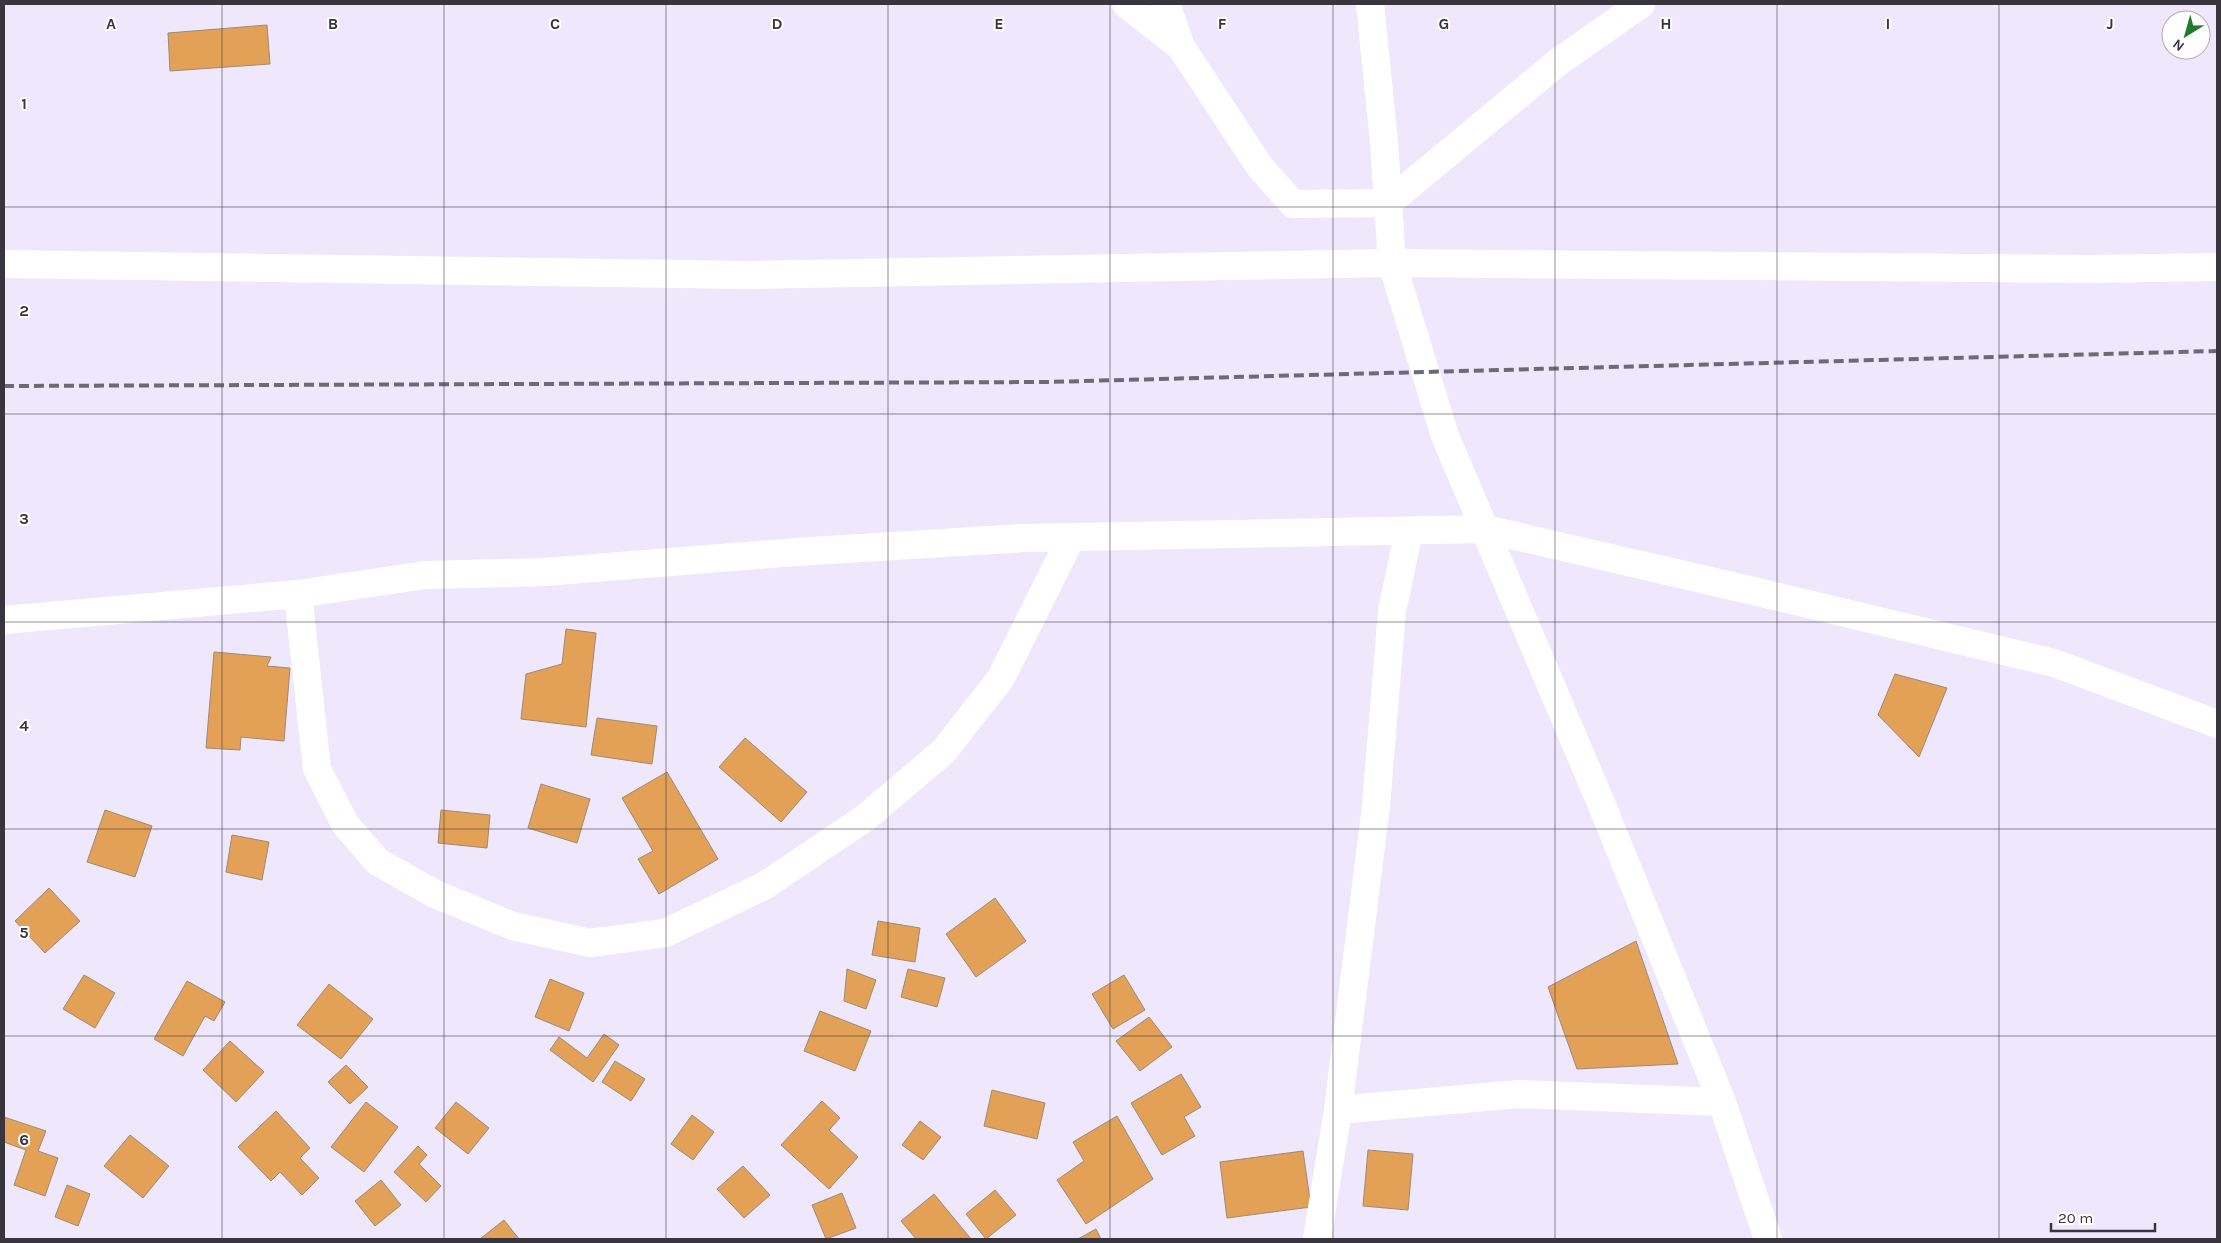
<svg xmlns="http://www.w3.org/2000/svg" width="2221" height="1243" font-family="Karla,sans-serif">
  <rect width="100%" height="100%" fill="#efe7fc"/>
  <!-- building -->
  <path fill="#e2a156" stroke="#9d8a77" d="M267 25 270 64 170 71 168 33Z
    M566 629 596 633 586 727 521 719 526 674 562 664Z
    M214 652 271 657 267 666 290 668 284 741 241 737 240 750 206 748Z
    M1895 674 1947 688 1919 757 1878 715Z
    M597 718 657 726 652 764 591 755Z
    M745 738 807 792 781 822 719 767Z
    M667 772 718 859 659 894 638 859 653 851 622 798Z
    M541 784 590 799 577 843 528 828Z
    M105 810 152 826 135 877 87 862Z
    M441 810 490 815 487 848 438 843Z
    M232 835 269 842 262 880 226 872Z
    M49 888 80 921 45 953 15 921Z
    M995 898 1026 941 976 977 946 934Z
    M878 921 920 928 915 962 872 955Z
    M1636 941 1678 1064 1577 1069 1548 987Z
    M847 969 876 980 866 1009 844 1001Z
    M908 969 945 978 937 1007 901 997Z
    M84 975 115 993 95 1028 63 1009Z
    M1124 975 1145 1010 1113 1029 1092 994Z
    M550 979 584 993 569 1031 535 1017Z
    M187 981 225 1002 214 1021 205 1016 183 1056 154 1039Z
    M329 984 373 1019 341 1059 297 1025Z
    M820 1011 871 1031 855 1071 804 1051Z
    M1149 1017 1172 1047 1140 1071 1116 1041Z
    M604 1034 619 1045 593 1082 550 1050 559 1037 587 1058Z
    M230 1041 264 1072 236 1102 203 1070Z
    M615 1061 645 1079 631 1101 602 1082Z
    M346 1065 368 1087 350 1104 328 1082Z
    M1181 1074 1201 1107 1184 1117 1195 1136 1162 1155 1131 1103Z
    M992 1090 1045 1103 1037 1139 984 1126Z
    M822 1101 840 1118 829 1130 858 1157 829 1189 781 1145Z
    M366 1102 398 1127 364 1172 331 1147Z
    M456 1102 489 1128 468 1154 435 1128Z
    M276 1111 310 1148 300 1158 319 1178 302 1195 280 1172 271 1181 238 1147Z
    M692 1115 714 1132 693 1160 671 1144Z
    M1117 1116 1153 1179 1086 1224 1057 1180 1084 1161 1073 1142Z
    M4 1117 46 1131 38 1151 58 1158 45 1196 14 1185 26 1150 4 1142Z
    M920 1121 941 1137 923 1160 902 1145Z
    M130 1135 169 1166 143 1198 104 1166Z
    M418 1146 427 1155 419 1164 441 1186 426 1202 394 1172Z
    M1368 1150 1413 1154 1408 1210 1363 1206Z
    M1303 1151 1311 1207 1227 1218 1220 1162Z
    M743 1166 770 1195 744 1218 717 1189Z
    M381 1180 401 1205 375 1226 355 1201Z
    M67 1185 90 1194 78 1226 55 1217Z
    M995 1190 1016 1215 986 1239 966 1214Z
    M842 1193 856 1228 826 1239 812 1205Z
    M934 1194 971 1239H916L901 1221Z
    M504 1220 519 1239H480Z
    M1096 1229 1101 1239H1078Z"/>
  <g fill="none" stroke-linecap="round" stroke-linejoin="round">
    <!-- minor -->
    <path stroke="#fff" stroke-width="28" d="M1126 4 1181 47
      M1166 4 1181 47 1260 167 1293 204 1388 203 1557 63 1641 4
      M1370 4 1384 142 1392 263 1445 436 1601 803 1722 1102 1768 1239
      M298 594 317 769 345 824 378 862 435 894 513 926 590 943 665 933 764 886 865 818 944 751 1001 678 1071 538
      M4 620 298 594 425 575 545 572 796 552 1024 538 1485 529 1745 589 2054 663 2217 724
      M1338 1110 1519 1094 1722 1102
      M1317 1239 1338 1110 1376 806 1392 611 1409 531"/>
    <!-- tertiary -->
    <path stroke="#fff" stroke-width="28" d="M4 264 748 275 1392 263 2089 269 2217 267"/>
    <!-- rail -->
    <path stroke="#6e6976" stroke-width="4" stroke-dasharray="10 5" stroke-linecap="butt" d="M4 386 1047 382 2217 351"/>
  </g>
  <!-- grid -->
  <path fill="none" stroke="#39353f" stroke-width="1" stroke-opacity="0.55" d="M222 4V1239M444 4V1239M666 4V1239M888 4V1239M1110 4V1239M1333 4V1239M1555 4V1239M1777 4V1239M1999 4V1239M4 207H2217M4 414H2217M4 622H2217M4 829H2217M4 1036H2217"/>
  <g font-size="16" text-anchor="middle" font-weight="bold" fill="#39353f" stroke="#fff" stroke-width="4" stroke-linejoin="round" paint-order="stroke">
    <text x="111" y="29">A</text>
    <text x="333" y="29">B</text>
    <text x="555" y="29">C</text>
    <text x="777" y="29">D</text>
    <text x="999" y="29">E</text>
    <text x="1222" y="29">F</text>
    <text x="1444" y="29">G</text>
    <text x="1666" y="29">H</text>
    <text x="1888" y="29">I</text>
    <text x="2110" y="29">J</text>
    <text x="24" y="109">1</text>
    <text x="24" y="316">2</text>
    <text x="24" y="524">3</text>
    <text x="24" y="731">4</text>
    <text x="24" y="938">5</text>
    <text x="24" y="1145">6</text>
  </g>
  <!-- border -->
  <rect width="2221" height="1243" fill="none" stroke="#39353f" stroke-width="10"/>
  <!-- north arrow -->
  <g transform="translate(2186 35) rotate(217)"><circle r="24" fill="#ffffff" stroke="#b0aeb2"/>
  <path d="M0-4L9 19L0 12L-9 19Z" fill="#237b29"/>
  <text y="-8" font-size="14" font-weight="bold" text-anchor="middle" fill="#39353f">N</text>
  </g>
  <!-- scale -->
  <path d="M2051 1223v8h104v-8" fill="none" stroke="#39353f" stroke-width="2.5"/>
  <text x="2058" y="1223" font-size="15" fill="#39353f" stroke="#ffffff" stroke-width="4" paint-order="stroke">20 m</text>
</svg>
